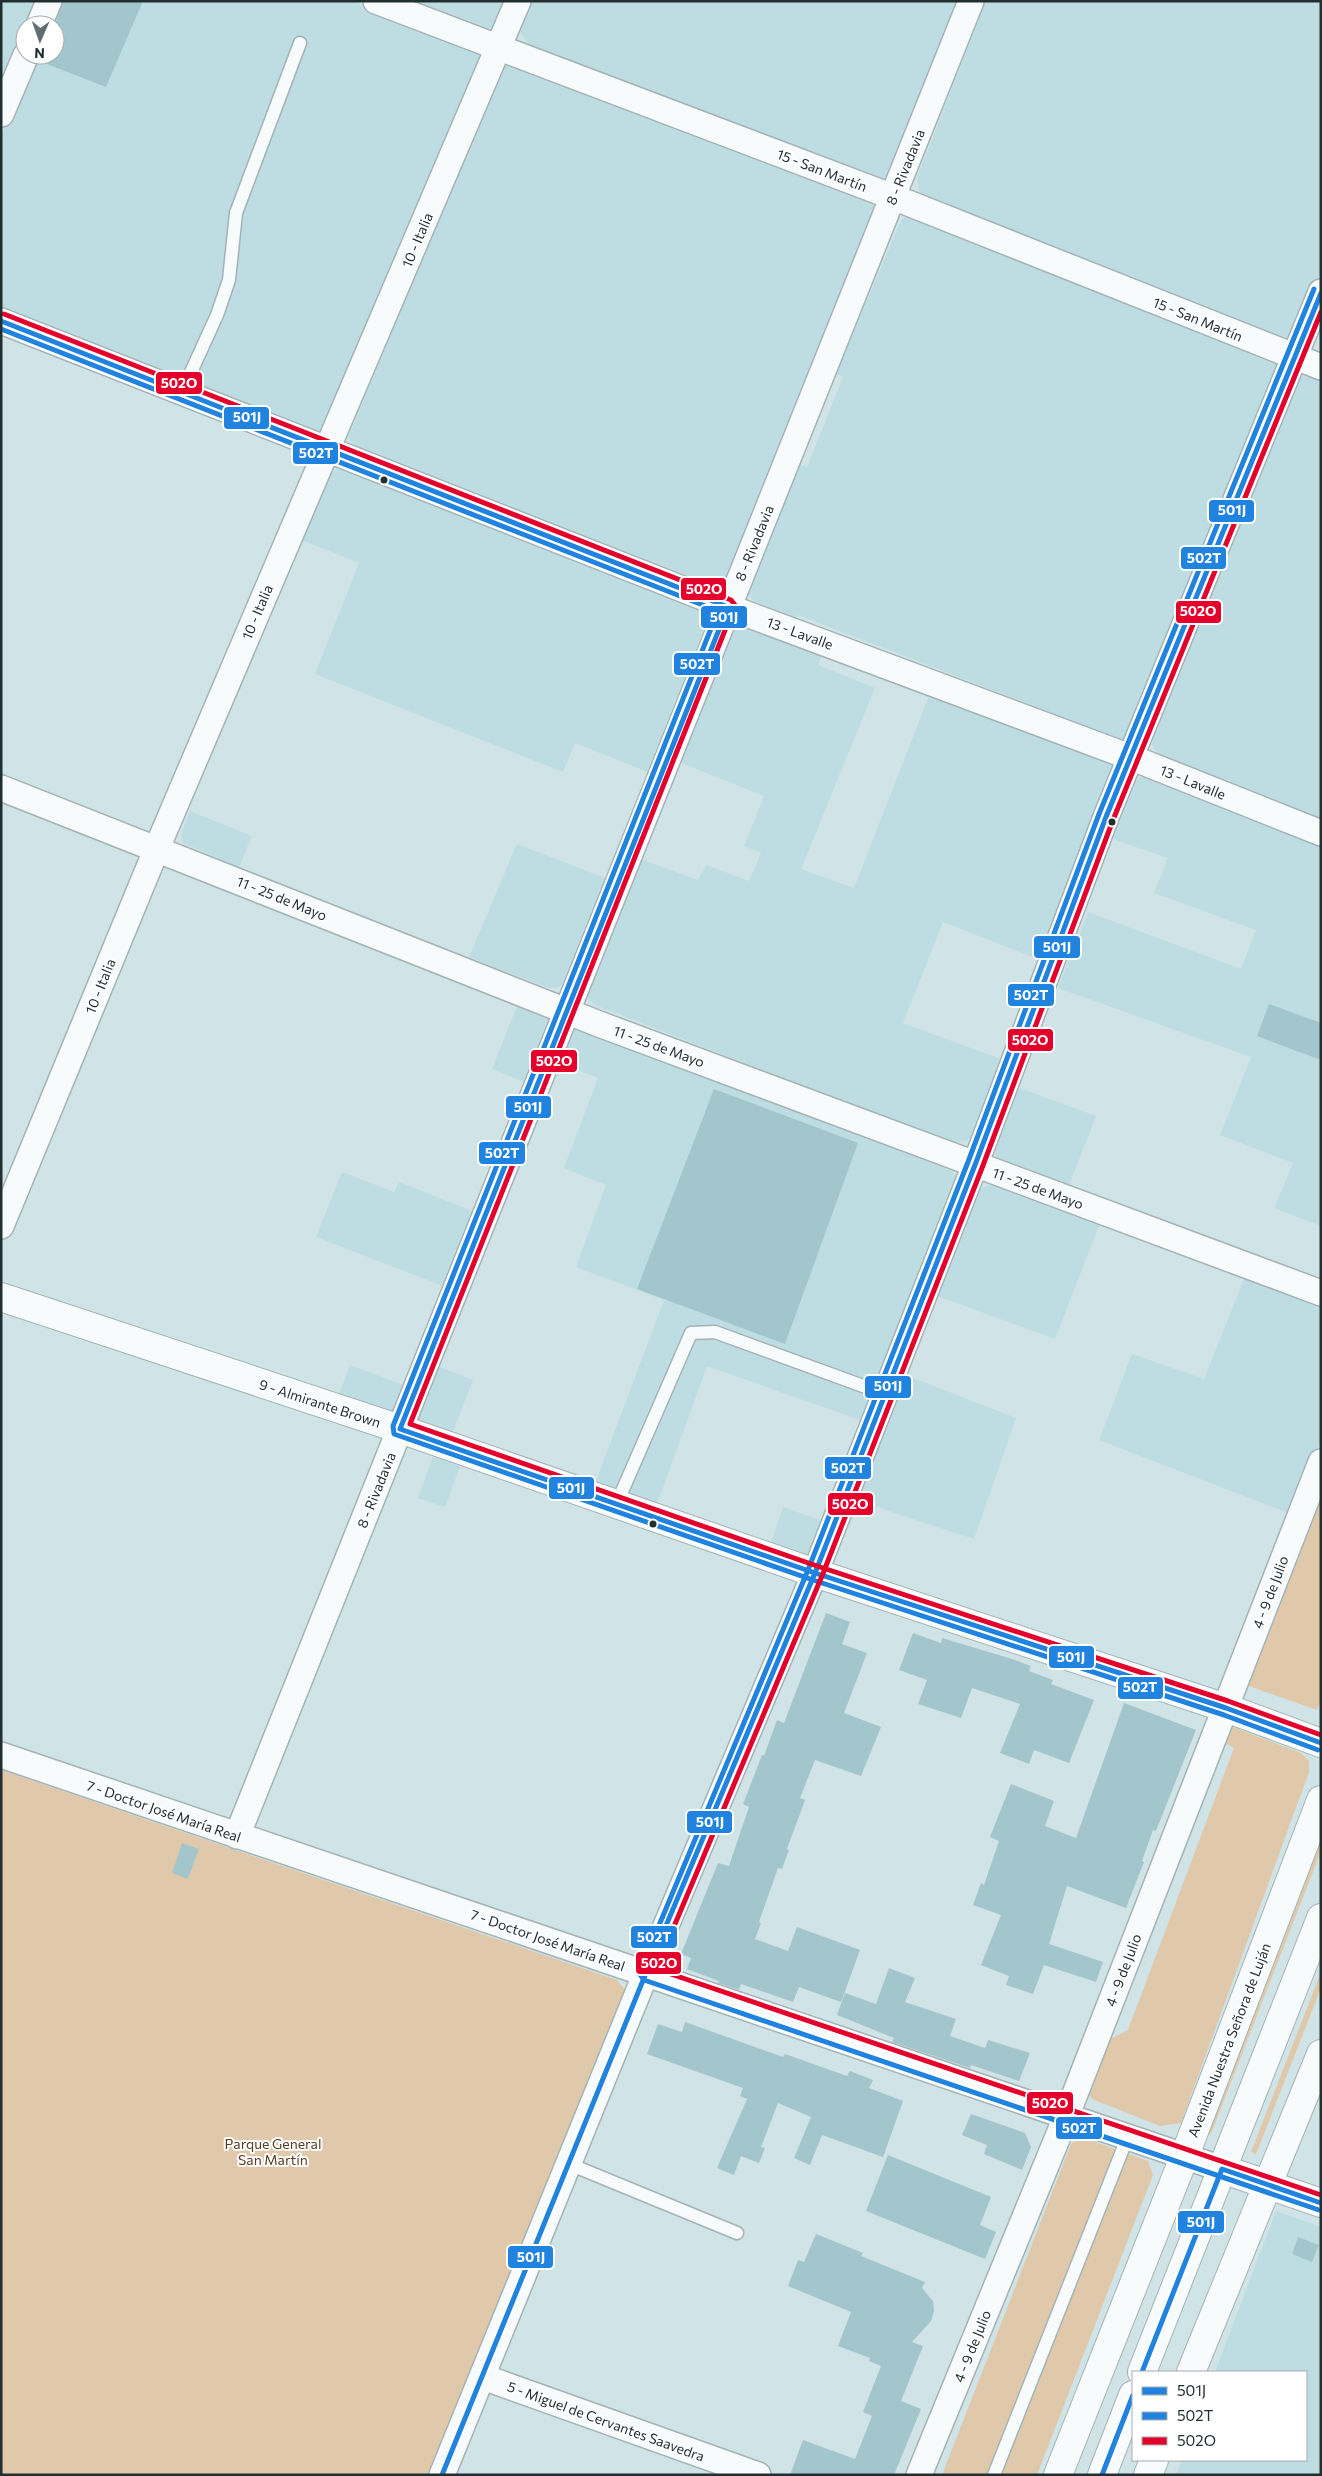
<svg xmlns="http://www.w3.org/2000/svg" width="1322" height="2476" font-family="Commissioner,sans-serif">
  <rect width="100%" height="100%" fill="#d0e3e6"/>
  <!-- built -->
  <path fill="#bedde3" d="M1 1H42L31 25H25V39L1 94Z
    M58 1H352L478 49 482 53 483 57 328 425 322 430 315 432 1 312V137L36 55H55V25H48Z
    M415 1H509L495 25 490 28Z
    M528 1H968L889 181 882 180 530 46 521 34 520 26Z
    M986 1H1321V270L1297 330 1291 335 1285 339H1278L923 196 919 192 917 178Z
    M507 64 880 205 723 588 716 587 355 447 348 438 502 68Z
    M910 214 1272 359 1277 363 1278 368 1127 739 1116 740 1037 710V707L798 615 796 618 754 601 749 595V587L798 464 807 467 843 377 836 374 899 225 904 217Z
    M1306 374 1321 375V819L1160 757 1152 745 1153 737 1299 379Z
    M338 467H345L707 609 713 617 653 774 575 743 563 772 315 674 359 563 302 540 328 475Z
    M743 624 823 653 818 665 875 688 801 869 854 888 931 691 1108 761 1114 766 1043 961 943 922 903 1023 1003 1060 974 1134 968 1140 952 1143 595 1005 588 1000 586 993 640 859 698 880 706 865 749 881 761 853 744 846 764 796 679 762 732 630Z
    M1149 776 1321 840V1226L1274 1208 1293 1163 1220 1135 1251 1057 1058 988 1088 912 1241 969 1256 930 1154 893 1168 858 1113 839 1133 784 1139 778Z
    M190 811 252 836 239 867 183 843 181 834Z
    M517 844 610 880 569 979 557 988H549L469 957Z
    M519 1001 549 1016 551 1022 527 1083 492 1069Z
    M576 1026 589 1027 952 1171 957 1176 960 1182 863 1421 707 1366 656 1507 594 1486 664 1300 576 1267 606 1185 564 1168 598 1078 557 1062 569 1032Z
    M1019 1088 1096 1116 1068 1188 1001 1164 996 1158 995 1151Z
    M342 1172 394 1192 399 1182 472 1211 443 1286 316 1237Z
    M995 1184 1100 1223 1055 1339 935 1295 975 1194 983 1187Z
    M1244 1279 1321 1307V1439L1291 1514 1099 1440 1132 1354 1204 1379Z
    M350 1365 403 1385 392 1412 388 1416 337 1400Z
    M435 1365 473 1380 451 1437 416 1420Z
    M908 1376 1016 1418 974 1539 856 1500Z
    M434 1454 461 1464 445 1507 418 1498Z
    M783 1507 823 1521 809 1553 801 1556 769 1548Z
    M1276 2211 1321 2227V2475H1176L1182 2460H1306V2372H1215Z"/>
  <!-- green -->
  <path fill="#e0c9ab" d="M1321 1490V1700L1317 1710 1246 1685Z
    M1233 1727 1301 1753 1309 1761V1772L1181 2123 1160 2126 1092 2099 1086 2089 1103 2043 1128 2030 1234 1748 1220 1740 1225 1730Z
    M1 1770 617 1980 626 1991 435 2475H1Z
    M1321 1835V1851L1211 2134 1205 2132Z
    M1321 1972V1988L1256 2154 1251 2152Z
    M1082 2137 1148 2161 1153 2175 1037 2475H942L1071 2144Z"/>
  <!-- building -->
  <path fill="#a3c6cc" d="M63 1H143L106 87 39 61 40 55H55V25Z
    M1269 1004 1321 1023V1060L1257 1036Z
    M714 1089 858 1143 785 1344 637 1289Z
    M826 1613 850 1622 842 1644 867 1653 844 1713 881 1727 861 1776 815 1760 800 1798 805 1800 787 1849 789 1850 782 1869 778 1868 759 1922 761 1923 755 1939 788 1951 797 1927 860 1950 841 2002 799 1987 793 2002 741 1984 739 1990 718 1983 719 1981 687 1969 691 1958 681 1954 718 1863 729 1866 749 1807 743 1804 752 1781 762 1755 764 1756 777 1720 784 1723Z
    M913 1633 941 1643 942 1638 1012 1659 1031 1666 1029 1671 1053 1680 1051 1684 1094 1700 1069 1763 1034 1750 1029 1764 1000 1753 1020 1704 972 1688 961 1718 918 1704 927 1680 899 1670Z
    M1124 1703 1196 1730 1156 1831 1153 1830 1142 1861 1144 1862 1126 1908 1067 1886 1049 1944 1103 1962 1096 1982 1044 1965 1033 1994 1006 1985 1009 1976 981 1965 1001 1915 973 1905 981 1883 984 1885 999 1841 990 1837 1011 1784 1054 1801 1045 1826 1076 1838Z
    M182 1843 199 1849 188 1879 172 1873Z
    M889 1968 915 1978 905 2002 956 2019 950 2036 985 2048 988 2040 1030 2053 1019 2081 971 2065 970 2068 892 2042 894 2038 837 2015 845 1993 876 2004Z
    M685 2022 783 2057 785 2054 847 2076 850 2071 873 2080 869 2088 903 2101 883 2157 822 2135 810 2165 794 2158 811 2117 778 2103 761 2147 765 2148 759 2163 741 2156 734 2175 717 2168 747 2099 740 2096 743 2088 647 2054 658 2024 682 2032Z
    M971 2114 1025 2133 1031 2147 1022 2170 984 2154 987 2145 962 2135Z
    M888 2155 991 2197 980 2225 996 2232 985 2259 866 2211Z
    M816 2234 863 2253 861 2256 925 2282 922 2288 933 2301 934 2311 931 2321 912 2342 923 2346 901 2401 921 2409 894 2475H790L803 2440 855 2459 872 2416 863 2412 881 2366 869 2361 870 2358 838 2346 851 2312 788 2286 798 2260 804 2262Z
    M1298 2237 1319 2245 1312 2262 1292 2254Z"/>
  <g fill="none" stroke-linecap="round" stroke-linejoin="round">
    <defs>
      <path id="lane" d="M182 392 217 315 229 280 236 213 300 43
        M617 1503 691 1333 715 1332 885 1394
        M569 2164 737 2233
        M994 2475 1128 2136"/>
      <path id="street" d="M376 1 893 197 1321 367
        M39 25 49 1
        M1 114 26 55
        M1 321 728 607 1130 757 1321 833
        M1 788 599 1024 1321 1293
        M1 1226 157 848 518 1
        M1 1755 1222 2169
        M237 1836 971 1
        M483 2377 758 2475
        M442 2475 646 1973 815 1573 975 1165 1106 817 1321 292
        M919 2475 1066 2117 1321 1462"/>
      <path id="secondary" d="M1 1297 400 1429 815 1573 1226 1708 1321 1743
        M1222 2169 1321 2203
        M1142 2372 1321 1918
        M1191 2372 1321 2054
        M1058 2475 1185 2155 1321 1800
        M1102 2475 1133 2395
        M1148 2475 1154 2460"/>
    </defs>
    <!-- lane casing -->
    <use href="#lane" stroke="#a4b3b5" stroke-width="15"/>
    <!-- street casing -->
    <use href="#street" stroke="#a4b3b5" stroke-width="28"/>
    <!-- secondary casing -->
    <use href="#secondary" stroke="#a4b3b5" stroke-width="30"/>
    <!-- lane -->
    <use href="#lane" stroke="#f8fbfb" stroke-width="12"/>
    <!-- street -->
    <use href="#street" stroke="#f8fbfb" stroke-width="25"/>
    <!-- secondary -->
    <use href="#secondary" stroke="#f8fbfb" stroke-width="28"/>
    <defs>
      <path id="bus-1" d="M1 321 728 607 400 1429 815 1573 1226 1708 1321 1743
        M1142 2372 1222 2169 1321 2203
        M442 2475 646 1973 815 1573 975 1165 1106 817 1321 293
        M1102 2475 1133 2395"/>
      <path id="bus-2" d="M1314 289 1099 814 968 1162 808 1570 639 1973 644 1980 1319 2210
        M1 329 718 611 393 1426 394 1434 813 1580 1224 1715 1318 1750"/>
      <path id="bus-3" d="M1321 312 1113 820 982 1168 822 1576 656 1969 1321 2195
        M4 314 731 600 735 605 410 1424 817 1566 1228 1701 1321 1735"/>
    </defs>
    <!-- bus-1 casing -->
    <use href="#bus-1" stroke="#fff" stroke-width="9"/>
    <!-- bus-2 casing -->
    <use href="#bus-2" stroke="#fff" stroke-width="9"/>
    <!-- bus-3 casing -->
    <use href="#bus-3" stroke="#fff" stroke-width="9"/>
    <!-- bus-1 -->
    <use href="#bus-1" stroke="#2083df" stroke-width="5"/>
    <!-- bus-2 -->
    <use href="#bus-2" stroke="#2083df" stroke-width="5"/>
    <!-- bus-3 -->
    <use href="#bus-3" stroke="#e4002b" stroke-width="5"/>
  </g>
  <!-- markers -->
  <g fill="#222f31" stroke="#fff" stroke-width="2">
    <circle cx="384" cy="480" r="4.5"/>
    <circle cx="1112" cy="822" r="4.5"/>
    <circle cx="653" cy="1524" r="4.5"/>
  </g>
  <g text-anchor="middle" dominant-baseline="central" stroke-width="4" stroke-linejoin="round" paint-order="stroke">
    <!-- street labels -->
    <g font-size="14" fill="#222f31" stroke="#fff">
      <text transform="translate(905 167) rotate(-68)">8 - Rivadavia</text>
      <text transform="translate(822 170) rotate(21)">15 - San Martín</text>
      <text transform="translate(417 240) rotate(-67)">10 - Italia</text>
      <text transform="translate(1198 319) rotate(22)">15 - San Martín</text>
      <text transform="translate(754 543) rotate(-68)">8 - Rivadavia</text>
      <text transform="translate(257 612) rotate(-67)">10 - Italia</text>
      <text transform="translate(800 633) rotate(20)">13 - Lavalle</text>
      <text transform="translate(1193 782) rotate(22)">13 - Lavalle</text>
      <text transform="translate(282 898) rotate(22)">11 - 25 de Mayo</text>
      <text transform="translate(100 986) rotate(-68)">10 - Italia</text>
      <text transform="translate(659 1046) rotate(20)">11 - 25 de Mayo</text>
      <text transform="translate(1038 1188) rotate(20)">11 - 25 de Mayo</text>
      <text transform="translate(320 1403) rotate(18)">9 - Almirante Brown</text>
      <text transform="translate(376 1490) rotate(-68)">8 - Rivadavia</text>
      <text transform="translate(1270 1592) rotate(-69)">4 - 9 de Julio</text>
      <text transform="translate(164 1811) rotate(19)">7 - Doctor José María Real</text>
      <text transform="translate(548 1940) rotate(19)">7 - Doctor José María Real</text>
      <text transform="translate(1123 1970) rotate(-69)">4 - 9 de Julio</text>
      <text transform="translate(1229 2040) rotate(-69)">Avenida Nuestra Señora de Luján</text>
      <text transform="translate(972 2346) rotate(-68)">4 - 9 de Julio</text>
      <text transform="translate(606 2421) rotate(20)">5 - Miguel de Cervantes Saavedra</text>
    </g>
    <!-- park labels -->
    <g font-size="14" fill="#593c1f" stroke="#fff">
      <text x="273" y="2143">Parque General<tspan x="273" dy="16">San Martín</tspan></text>
    </g>
  </g>
  <g stroke="#fff" stroke-width="2">
    <rect x="155" y="371" width="48" height="24" rx="5" fill="#e4002b"/>
    <rect x="223" y="406" width="47" height="24" rx="5" fill="#2083df"/>
    <rect x="292" y="441" width="47" height="24" rx="5" fill="#2083df"/>
    <rect x="1208" y="499" width="47" height="24" rx="5" fill="#2083df"/>
    <rect x="1180" y="546" width="47" height="24" rx="5" fill="#2083df"/>
    <rect x="680" y="577" width="47" height="24" rx="5" fill="#e4002b"/>
    <rect x="1175" y="600" width="47" height="24" rx="5" fill="#e4002b"/>
    <rect x="700" y="605" width="48" height="24" rx="5" fill="#2083df"/>
    <rect x="673" y="652" width="48" height="24" rx="5" fill="#2083df"/>
    <rect x="1033" y="935" width="48" height="24" rx="5" fill="#2083df"/>
    <rect x="1007" y="983" width="48" height="24" rx="5" fill="#2083df"/>
    <rect x="1007" y="1028" width="47" height="24" rx="5" fill="#e4002b"/>
    <rect x="530" y="1049" width="48" height="24" rx="5" fill="#e4002b"/>
    <rect x="505" y="1095" width="47" height="24" rx="5" fill="#2083df"/>
    <rect x="478" y="1141" width="48" height="24" rx="5" fill="#2083df"/>
    <rect x="864" y="1375" width="48" height="24" rx="5" fill="#2083df"/>
    <rect x="824" y="1456" width="48" height="24" rx="5" fill="#2083df"/>
    <rect x="548" y="1476" width="47" height="24" rx="5" fill="#2083df"/>
    <rect x="827" y="1492" width="47" height="24" rx="5" fill="#e4002b"/>
    <rect x="1048" y="1645" width="47" height="24" rx="5" fill="#2083df"/>
    <rect x="1117" y="1676" width="47" height="24" rx="5" fill="#2083df"/>
    <rect x="686" y="1810" width="47" height="24" rx="5" fill="#2083df"/>
    <rect x="630" y="1925" width="48" height="24" rx="5" fill="#2083df"/>
    <rect x="635" y="1951" width="47" height="24" rx="5" fill="#e4002b"/>
    <rect x="1026" y="2091" width="48" height="24" rx="5" fill="#e4002b"/>
    <rect x="1055" y="2116" width="48" height="24" rx="5" fill="#2083df"/>
    <rect x="1177" y="2210" width="48" height="24" rx="5" fill="#2083df"/>
    <rect x="507" y="2245" width="47" height="24" rx="5" fill="#2083df"/>
  </g>
  <g font-size="14" text-anchor="middle" font-weight="bold" fill="#fff">
    <text x="179" y="388">502O</text>
    <text x="247" y="422">501J</text>
    <text x="316" y="458">502T</text>
    <text x="1232" y="515">501J</text>
    <text x="1204" y="563">502T</text>
    <text x="704" y="594">502O</text>
    <text x="1198" y="616">502O</text>
    <text x="724" y="622">501J</text>
    <text x="697" y="669">502T</text>
    <text x="1057" y="952">501J</text>
    <text x="1031" y="1000">502T</text>
    <text x="1030" y="1045">502O</text>
    <text x="554" y="1066">502O</text>
    <text x="528" y="1112">501J</text>
    <text x="502" y="1158">502T</text>
    <text x="888" y="1391">501J</text>
    <text x="848" y="1473">502T</text>
    <text x="571" y="1493">501J</text>
    <text x="850" y="1509">502O</text>
    <text x="1071" y="1662">501J</text>
    <text x="1140" y="1692">502T</text>
    <text x="710" y="1827">501J</text>
    <text x="654" y="1942">502T</text>
    <text x="659" y="1968">502O</text>
    <text x="1050" y="2108">502O</text>
    <text x="1079" y="2133">502T</text>
    <text x="1201" y="2227">501J</text>
    <text x="531" y="2262">501J</text>
  </g>
  <!-- border -->
  <rect width="1322" height="2476" fill="none" stroke="#222f31" stroke-width="5"/>
  <!-- legend -->
  <rect x="1132" y="2371" width="175" height="90" fill="#ffffff" stroke="#a7acad"/>
  <rect x="1142" y="2387" width="25" height="8" fill="#2083df" stroke="#a7acad"/>
  <text x="1177" y="2396" font-size="15" fill="#222f31">501J</text>
  <rect x="1142" y="2412" width="25" height="8" fill="#2083df" stroke="#a7acad"/>
  <text x="1177" y="2421" font-size="15" fill="#222f31">502T</text>
  <rect x="1142" y="2437" width="25" height="8" fill="#e4002b" stroke="#a7acad"/>
  <text x="1177" y="2446" font-size="15" fill="#222f31">502O</text>
  <!-- north arrow -->
  <g transform="translate(40 40) rotate(182)"><circle r="24" fill="#ffffff" stroke="#a7acad"/>
  <path d="M0-4L9 19L0 12L-9 19Z" fill="#5f6e70"/>
  <text y="-8" font-size="14" font-weight="bold" text-anchor="middle" fill="#222f31">N</text>
  </g>
</svg>
